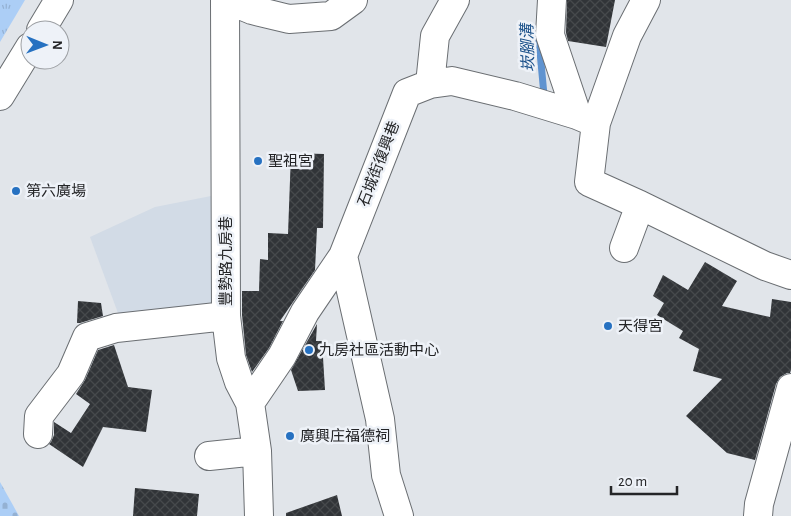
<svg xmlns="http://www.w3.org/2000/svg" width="791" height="516" font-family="'Alegreya Sans','Noto Sans TC',sans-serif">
  <defs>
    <pattern id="grass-tufts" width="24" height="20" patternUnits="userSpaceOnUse" patternTransform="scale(1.25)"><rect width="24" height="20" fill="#accef6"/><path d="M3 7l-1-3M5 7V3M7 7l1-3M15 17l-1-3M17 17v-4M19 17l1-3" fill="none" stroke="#94b1d3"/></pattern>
    <pattern id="cemetery-stones" width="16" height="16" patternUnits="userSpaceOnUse" patternTransform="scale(1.25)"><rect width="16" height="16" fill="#accef6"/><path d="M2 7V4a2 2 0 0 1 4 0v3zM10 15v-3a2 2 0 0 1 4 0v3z" fill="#94b1d3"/></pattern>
    <pattern id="building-cross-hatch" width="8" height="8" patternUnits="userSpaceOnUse" patternTransform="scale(1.25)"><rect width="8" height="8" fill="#313438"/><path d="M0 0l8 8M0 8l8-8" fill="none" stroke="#46494c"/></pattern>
  </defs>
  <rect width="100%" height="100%" fill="#e1e5ea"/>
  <!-- built -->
  <path fill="#d2dbe6" d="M211 196 215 314 122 324 90 237 155 207Z"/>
  <!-- grass -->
  <path fill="url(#grass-tufts)" d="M0 0H25L0 42Z"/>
  <!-- cemetery -->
  <path fill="url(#cemetery-stones)" d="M0 482 19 516H0Z"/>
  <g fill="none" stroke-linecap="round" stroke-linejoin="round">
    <!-- stream -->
    <path stroke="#5f93d0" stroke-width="7" d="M539 41 544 95"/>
  </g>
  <!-- building -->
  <path fill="url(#building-cross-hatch)" d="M567 0H615L606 47 568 41 566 33Z
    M291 153 324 154 323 228H317L315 270 280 321H283L269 348 252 372 246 355 242 315V291H259L260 259 268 260V233L288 234Z
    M705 262 737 281 722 306 770 317 772 299 791 302V370L790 373H787L780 377 776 384 755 460 727 453 686 416 722 379 693 371 699 349 679 338 683 331 657 315 664 303 653 296 663 275 688 290Z
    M78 301 101 303 103 316 80 323H77Z
    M317 324 316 341H322L325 390 298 391 291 370Z
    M114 345 128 387 152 390 146 432 103 427 83 467 49 444 51 442 54 435V422L71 433 90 404 76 394 85 380 98 350Z
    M135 488 199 494 197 516H133Z
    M337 495 342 516H286V513Z"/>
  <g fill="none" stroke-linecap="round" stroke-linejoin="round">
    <defs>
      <path id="minor" d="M225 0 226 316 231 358 239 382 250 403 257 451 259 516
        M228 0 252 10 289 19 331 16 353 0
        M552 0 550 35 577 115
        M41 30 59 0
        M430 84 435 36 455 0
        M0 96 30 47
        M596 123 627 36 646 0
        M624 248 640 205
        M343 256 380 419 386 475 399 516
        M250 403 282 356 305 312 343 256 407 93 430 84 452 81 515 96 577 115 596 123 589 182 640 205 765 266 791 275
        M38 434 39 416 71 374 87 337 116 328 226 316
        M209 456 257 451
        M758 516 759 504 791 388"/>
    </defs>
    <!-- minor casing -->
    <use href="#minor" stroke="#6a6e72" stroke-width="30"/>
    <!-- minor -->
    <use href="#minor" stroke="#fff" stroke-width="28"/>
  </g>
  <!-- markers -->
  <g fill="#2671c1" stroke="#eef2f8" stroke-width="2">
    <circle cx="258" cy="161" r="5"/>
    <circle cx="16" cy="191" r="5"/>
    <circle cx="608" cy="326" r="5"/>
    <circle cx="309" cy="350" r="5"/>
    <circle cx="290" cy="436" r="5"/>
  </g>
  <g text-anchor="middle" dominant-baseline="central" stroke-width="5" stroke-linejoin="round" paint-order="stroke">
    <!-- poi labels -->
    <g font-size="15" fill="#242527" stroke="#eef2f8" text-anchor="start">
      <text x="268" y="161">聖祖宮</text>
      <text x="26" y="191">第六廣場</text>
      <text x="618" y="326">天得宮</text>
      <text x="319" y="350">九房社區活動中心</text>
      <text x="300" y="436">廣興庄福德祠</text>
    </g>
    <!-- street labels -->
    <g font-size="15" fill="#242527" stroke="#eef2f8">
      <text transform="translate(379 164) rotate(-69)">石城街復興巷</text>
      <text transform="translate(226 261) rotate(-90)">豐勢路九房巷</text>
    </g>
    <!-- water labels -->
    <g font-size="16" font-style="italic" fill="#1a5089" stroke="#eef2f8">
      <text transform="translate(528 48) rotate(-92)">崁腳溝</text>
    </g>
  </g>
  <!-- north arrow -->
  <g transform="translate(45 45) rotate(91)"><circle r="24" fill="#eef2f8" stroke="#9da0a4"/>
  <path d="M0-4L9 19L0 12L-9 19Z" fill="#2671c1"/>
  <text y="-8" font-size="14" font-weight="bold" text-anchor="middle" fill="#242527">N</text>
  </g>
  <!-- scale -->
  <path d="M611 486v8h66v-8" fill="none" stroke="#242527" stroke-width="2.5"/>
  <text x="618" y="486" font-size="15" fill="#242527" stroke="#eef2f8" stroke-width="4" paint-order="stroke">20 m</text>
</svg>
